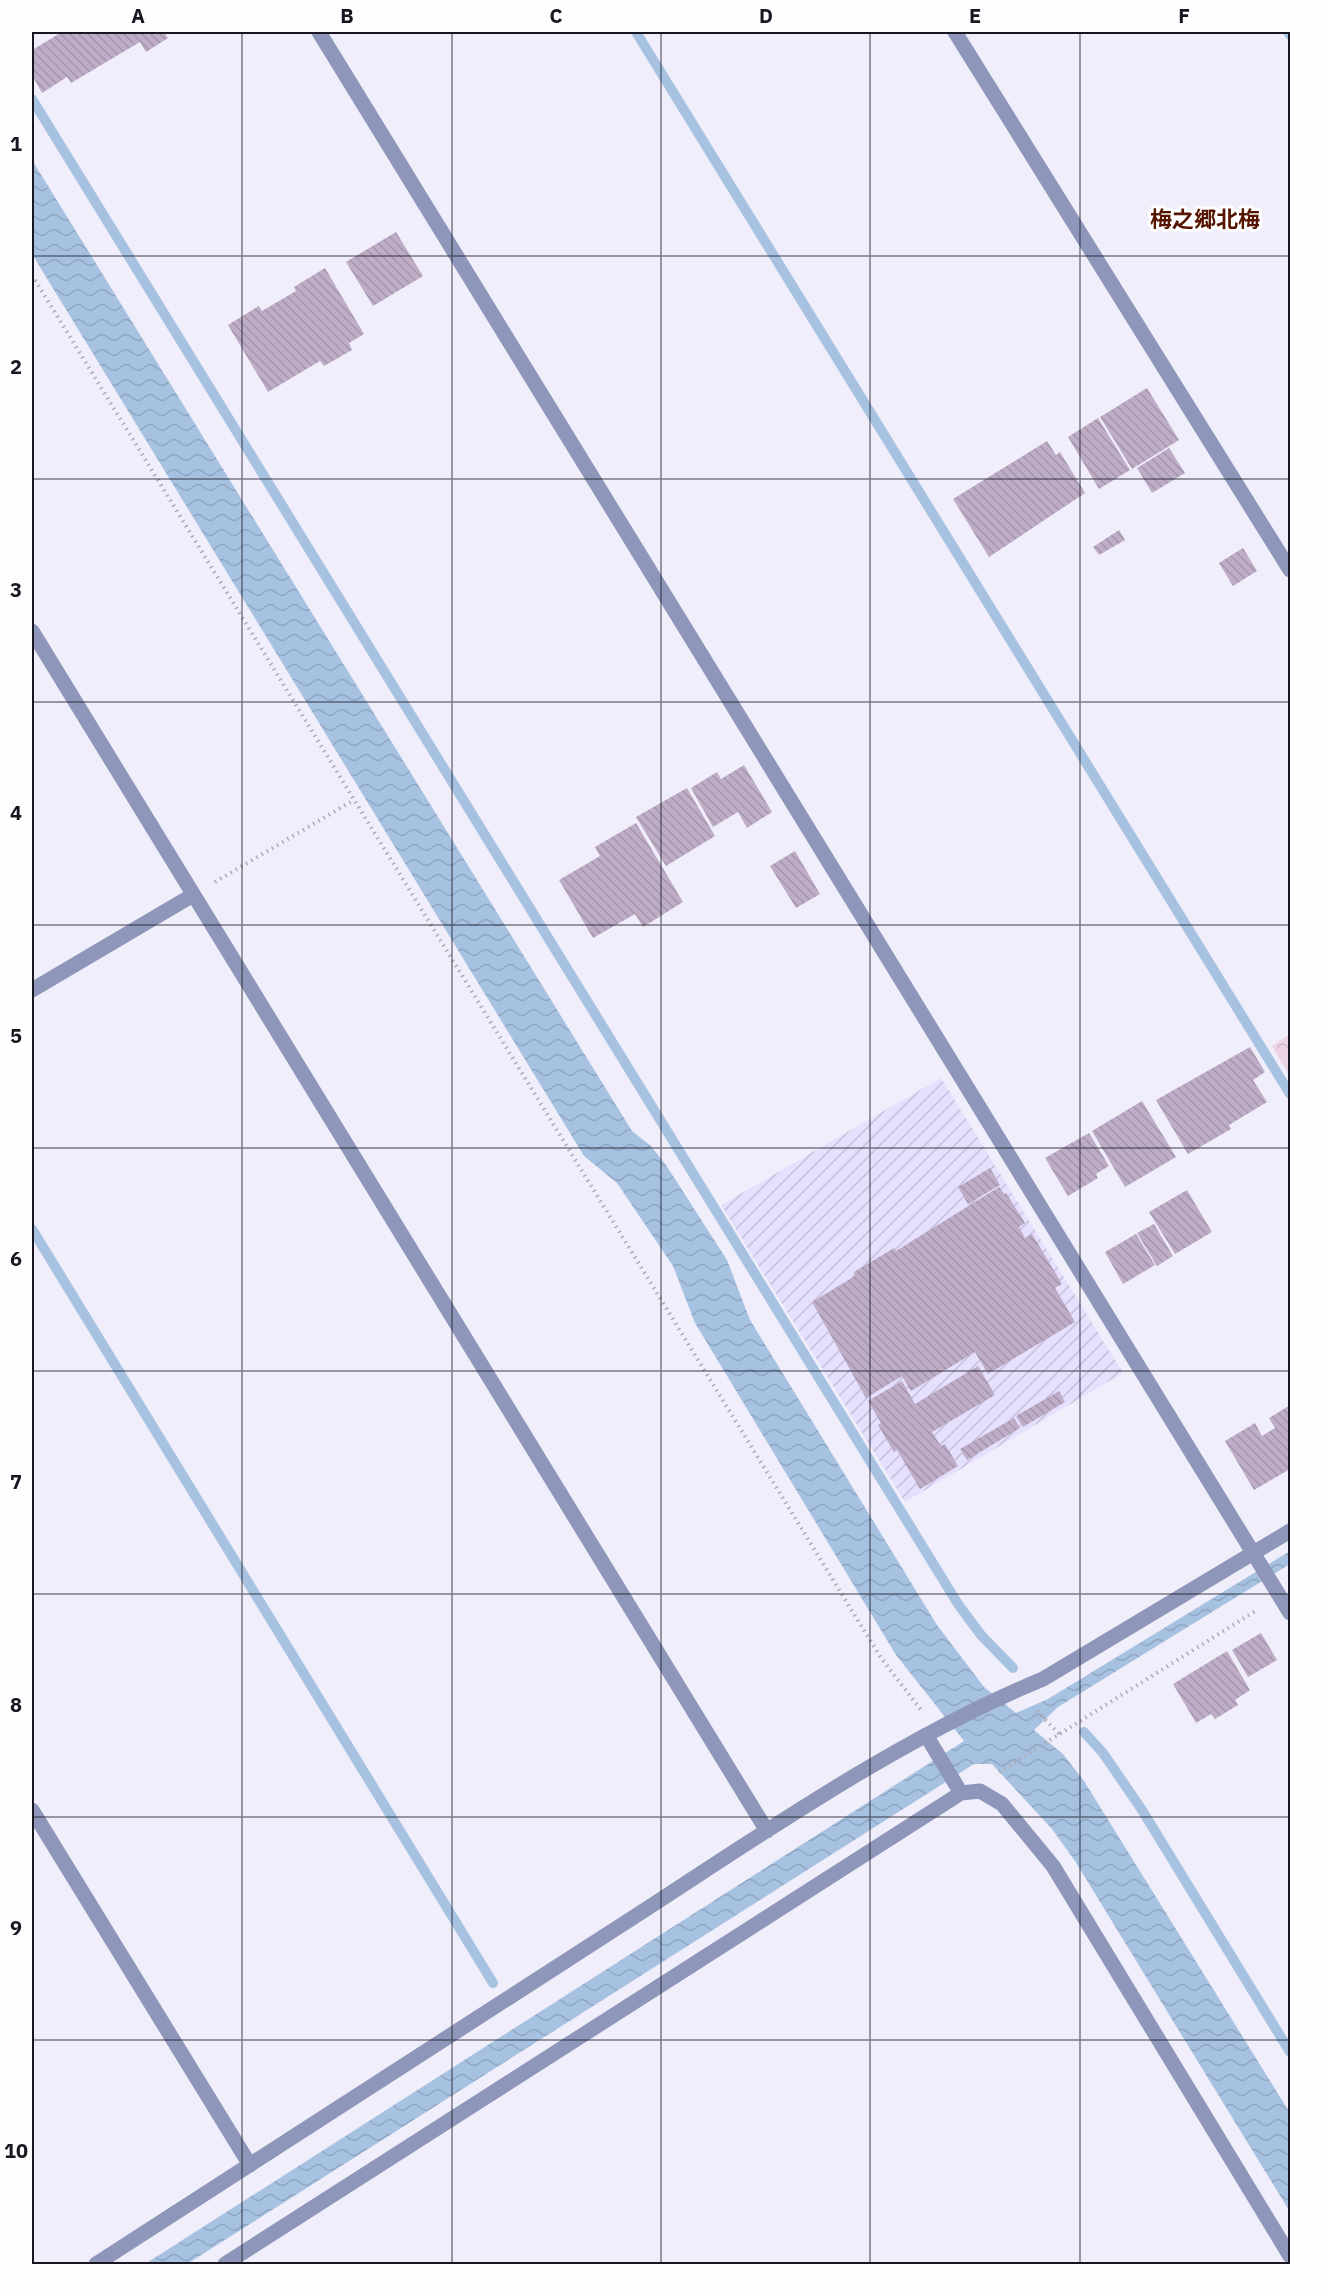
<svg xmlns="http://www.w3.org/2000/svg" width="1322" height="2296" font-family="'IBM Plex Sans','Noto Sans JP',sans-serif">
  <defs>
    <pattern id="industrial-furrows" width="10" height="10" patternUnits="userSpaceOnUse" patternTransform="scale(1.5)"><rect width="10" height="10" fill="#e6e0ff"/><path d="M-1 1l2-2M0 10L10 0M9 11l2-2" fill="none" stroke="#c5bfda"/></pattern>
    <pattern id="park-crowns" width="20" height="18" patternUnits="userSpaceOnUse" patternTransform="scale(1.5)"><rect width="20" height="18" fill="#ecd4e5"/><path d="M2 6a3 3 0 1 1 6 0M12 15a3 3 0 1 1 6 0" fill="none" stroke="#cab5c4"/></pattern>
    <pattern id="water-waves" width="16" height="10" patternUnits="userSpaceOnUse" patternTransform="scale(1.5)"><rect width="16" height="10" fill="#a7c2e1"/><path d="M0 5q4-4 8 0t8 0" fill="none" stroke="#8fa6c1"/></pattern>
    <pattern id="building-back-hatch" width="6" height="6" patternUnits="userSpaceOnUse" patternTransform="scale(1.5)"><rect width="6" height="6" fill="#bfadc7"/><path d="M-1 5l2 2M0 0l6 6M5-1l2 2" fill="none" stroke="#a394ab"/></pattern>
  </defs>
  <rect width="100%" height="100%" fill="#f1eefb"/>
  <!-- industrial -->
  <path fill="url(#industrial-furrows)" d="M941 1078 1123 1373 905 1502 721 1205Z"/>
  <!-- park -->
  <path fill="url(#park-crowns)" d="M1290 1034V1077L1272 1046Z"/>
  <!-- water -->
  <path fill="url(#water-waves)" d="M32 160 632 1131 651 1146 666 1165 727 1260 750 1320 937 1625 984 1687 1016 1713 1048 1699 1290 1551V1564L1058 1707 1034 1730 1063 1754 1084 1781 1290 2113V2212L1075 1861 1052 1829 992 1764H974L187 2264H145L964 1741 896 1655 695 1323 673 1266 617 1183 584 1156 32 254Z"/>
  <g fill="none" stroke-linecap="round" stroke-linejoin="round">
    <!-- stream -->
    <path stroke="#a7c2e1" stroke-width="10" d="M636 32 1290 1094
      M1288 32 1290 35
      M32 99 958 1604 981 1635 1013 1668
      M32 1229 493 1983
      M1084 1732 1103 1753 1142 1810 1290 2052"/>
  </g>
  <!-- building -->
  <path fill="url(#building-back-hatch)" d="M62 32H164L168 38 146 52 140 42 71 83 67 77 42 93 32 75V50Z
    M396 232 423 276 373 306 346 262Z
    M325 268 364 334 349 343 352 350 324 366 320 361 268 392 228 325 259 306 262 311 296 291 294 287Z
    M1147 388 1179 440 1132 469 1100 417Z
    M1098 418 1130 470 1099 489 1068 437Z
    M1047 441 1056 455 1060 452 1085 493 989 557 953 499Z
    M1169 448 1185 473 1152 493 1137 468Z
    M1119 530 1125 540 1099 555 1093 547Z
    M1243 548 1257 571 1233 586 1219 563Z
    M744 765 772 812 747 828 738 812 713 827 691 788 717 772 721 779Z
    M687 788 715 836 666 866 636 817Z
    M636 823 683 902 643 927 635 914 593 938 559 880 600 856 595 847Z
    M795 851 820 894 796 908 770 866Z
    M1250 1047 1265 1072 1253 1080 1267 1102 1229 1125 1231 1129 1188 1154 1156 1100Z
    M1142 1101 1176 1157 1125 1187 1092 1131Z
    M1089 1133 1109 1166 1096 1174 1098 1178 1068 1196 1045 1158Z
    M990 1168 1000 1185 968 1204 958 1187Z
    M999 1187 1004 1194 1006 1193 1025 1223 1019 1227 1025 1238 1032 1234 1062 1284 1055 1288 1075 1322 988 1374 975 1352 911 1391 902 1376 866 1398 812 1302 855 1276 854 1272 894 1248 896 1251Z
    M1187 1190 1212 1232 1175 1254 1149 1212Z
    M1154 1224 1173 1256 1157 1266 1137 1233Z
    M1136 1234 1155 1265 1123 1284 1105 1252Z
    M978 1366 995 1395 932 1432 941 1446 945 1444 958 1466 920 1489 897 1450 894 1452 878 1425 881 1423 868 1401 902 1381 915 1404Z
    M1059 1391 1065 1402 1023 1427 1016 1416Z
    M1290 1405V1469L1254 1490 1225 1441 1255 1423 1262 1436 1275 1428 1269 1418Z
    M1014 1418 1020 1428 967 1460 960 1449Z
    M1261 1633 1277 1660 1248 1677 1232 1650Z
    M1227 1651 1250 1690 1235 1700 1238 1705 1215 1719 1211 1714 1196 1723 1173 1684Z"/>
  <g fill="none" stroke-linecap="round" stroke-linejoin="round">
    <!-- path -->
    <path stroke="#acaab6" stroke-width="4" stroke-dasharray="1.5 4.5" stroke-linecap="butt" d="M32 275 881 1658 921 1710
      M215 882 354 800
      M1037 1711 1059 1734
      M999 1772 1257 1610"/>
    <!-- street -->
    <path stroke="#8e97b9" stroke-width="15" d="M319 32 1290 1613
      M955 32 1290 570
      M32 631 767 1831
      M32 990 193 895
      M926 1735 961 1793
      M32 1810 250 2165
      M96 2264C276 2148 456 2032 637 1915 765 1832 902 1737 1043 1679L1290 1531
      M225 2264 961 1793 980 1791 1002 1804 1053 1866 1290 2256"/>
  </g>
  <!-- grid -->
  <path fill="none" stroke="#181620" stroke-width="1.5" stroke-opacity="0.55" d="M242 32V2264M452 32V2264M661 32V2264M870 32V2264M1080 32V2264M32 256H1290M32 479H1290M32 702H1290M32 925H1290M32 1148H1290M32 1371H1290M32 1594H1290M32 1817H1290M32 2040H1290"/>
  <g text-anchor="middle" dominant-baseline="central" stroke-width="6" stroke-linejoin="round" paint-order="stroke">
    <!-- neighbourhood labels -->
    <g font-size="22" font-weight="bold" fill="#561500" stroke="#fefefe">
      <text x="1205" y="218">梅之郷北梅</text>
    </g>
  </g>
  <!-- border -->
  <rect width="1322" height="2296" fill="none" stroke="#fefefe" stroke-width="66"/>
  <rect x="33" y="33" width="1256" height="2230" fill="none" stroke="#181620" stroke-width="2"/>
  <g font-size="20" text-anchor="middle" font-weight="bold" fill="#181620">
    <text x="138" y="23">A</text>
    <text x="347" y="23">B</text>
    <text x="556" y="23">C</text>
    <text x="766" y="23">D</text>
    <text x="975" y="23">E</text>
    <text x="1184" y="23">F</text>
    <text x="16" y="151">1</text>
    <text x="16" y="374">2</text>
    <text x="16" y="597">3</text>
    <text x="16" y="820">4</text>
    <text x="16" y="1043">5</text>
    <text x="16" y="1266">6</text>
    <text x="16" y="1489">7</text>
    <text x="16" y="1712">8</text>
    <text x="16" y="1935">9</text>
    <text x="16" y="2158">10</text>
  </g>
</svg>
